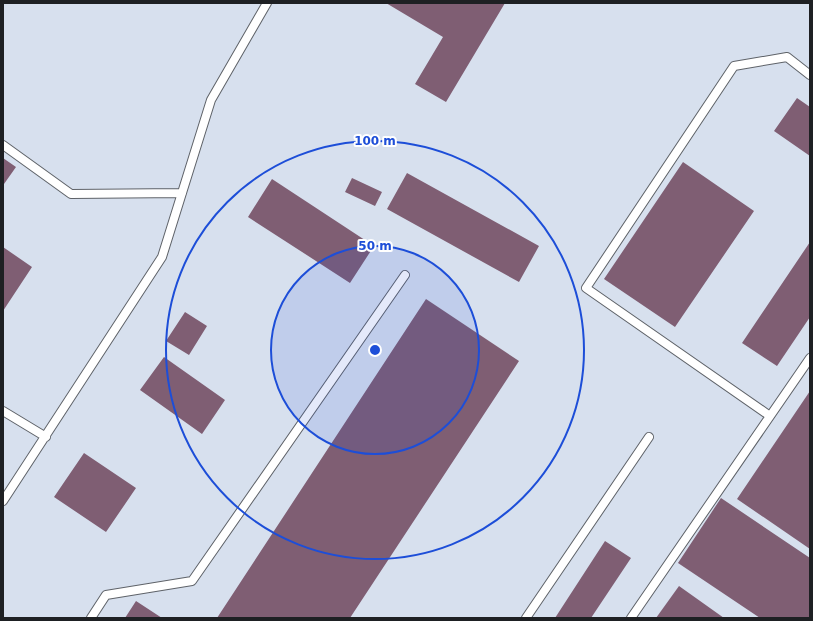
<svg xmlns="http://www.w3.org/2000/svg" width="813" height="621" font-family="'DejaVu Sans',sans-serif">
  <rect width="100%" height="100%" fill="#e7ecf3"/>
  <!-- built -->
  <path fill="#d7e0ee" d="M3 3H810V618H3Z"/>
  <!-- building -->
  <path fill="#7f5e73" d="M386 3H505L446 102 415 84 443 37Z
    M797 98 810 107V156L774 131Z
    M3 158 16 167 4 184 3 183Z
    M683 162 754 211 675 327 604 279Z
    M407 173 539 246 519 282 387 209Z
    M352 178 382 192 375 206 345 192Z
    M272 179 374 246 350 283 248 217Z
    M810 242V317L777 366 742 343Z
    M3 247 32 267 3 311Z
    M426 299 519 361 350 618H217Z
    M185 312 207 326 189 355 166 341Z
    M164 357 225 400 202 434 140 390Z
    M810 391V549L737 499Z
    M84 453 136 488 106 532 54 497Z
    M721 498 810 558V618H760L678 563Z
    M605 541 631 558 591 618H555Z
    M679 586 724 618H656Z
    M136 601 162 618H125Z"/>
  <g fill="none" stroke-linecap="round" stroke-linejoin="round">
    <defs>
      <path id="service" d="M3 145 71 194 182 193
        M3 411 46 437
        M770 416 586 288 734 66 787 57 810 75
        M3 501 162 257 211 100 267 3
        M91 618 106 595 192 581 405 275
        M526 618 649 437
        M631 618 810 358"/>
    </defs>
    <!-- service casing -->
    <use href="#service" stroke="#5e6268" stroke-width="10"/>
    <!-- service -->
    <use href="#service" stroke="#fff" stroke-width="8"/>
  </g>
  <!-- distance rings -->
  <circle cx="375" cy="350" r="104" fill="#1d4ed8" fill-opacity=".12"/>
  <g fill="none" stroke="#1d4ed8" stroke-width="2">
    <circle cx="375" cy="350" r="104"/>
    <circle cx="375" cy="350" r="209"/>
  </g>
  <circle cx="375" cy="350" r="6" fill="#1d4ed8" stroke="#fff" stroke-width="2"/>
  <g font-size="12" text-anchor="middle" font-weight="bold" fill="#1d4ed8" stroke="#fff" stroke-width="4" stroke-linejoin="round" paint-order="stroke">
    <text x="375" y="145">100 m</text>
    <text x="375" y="250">50 m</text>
  </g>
  <!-- border -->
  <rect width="813" height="621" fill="none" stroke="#1e2023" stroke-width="8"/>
</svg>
